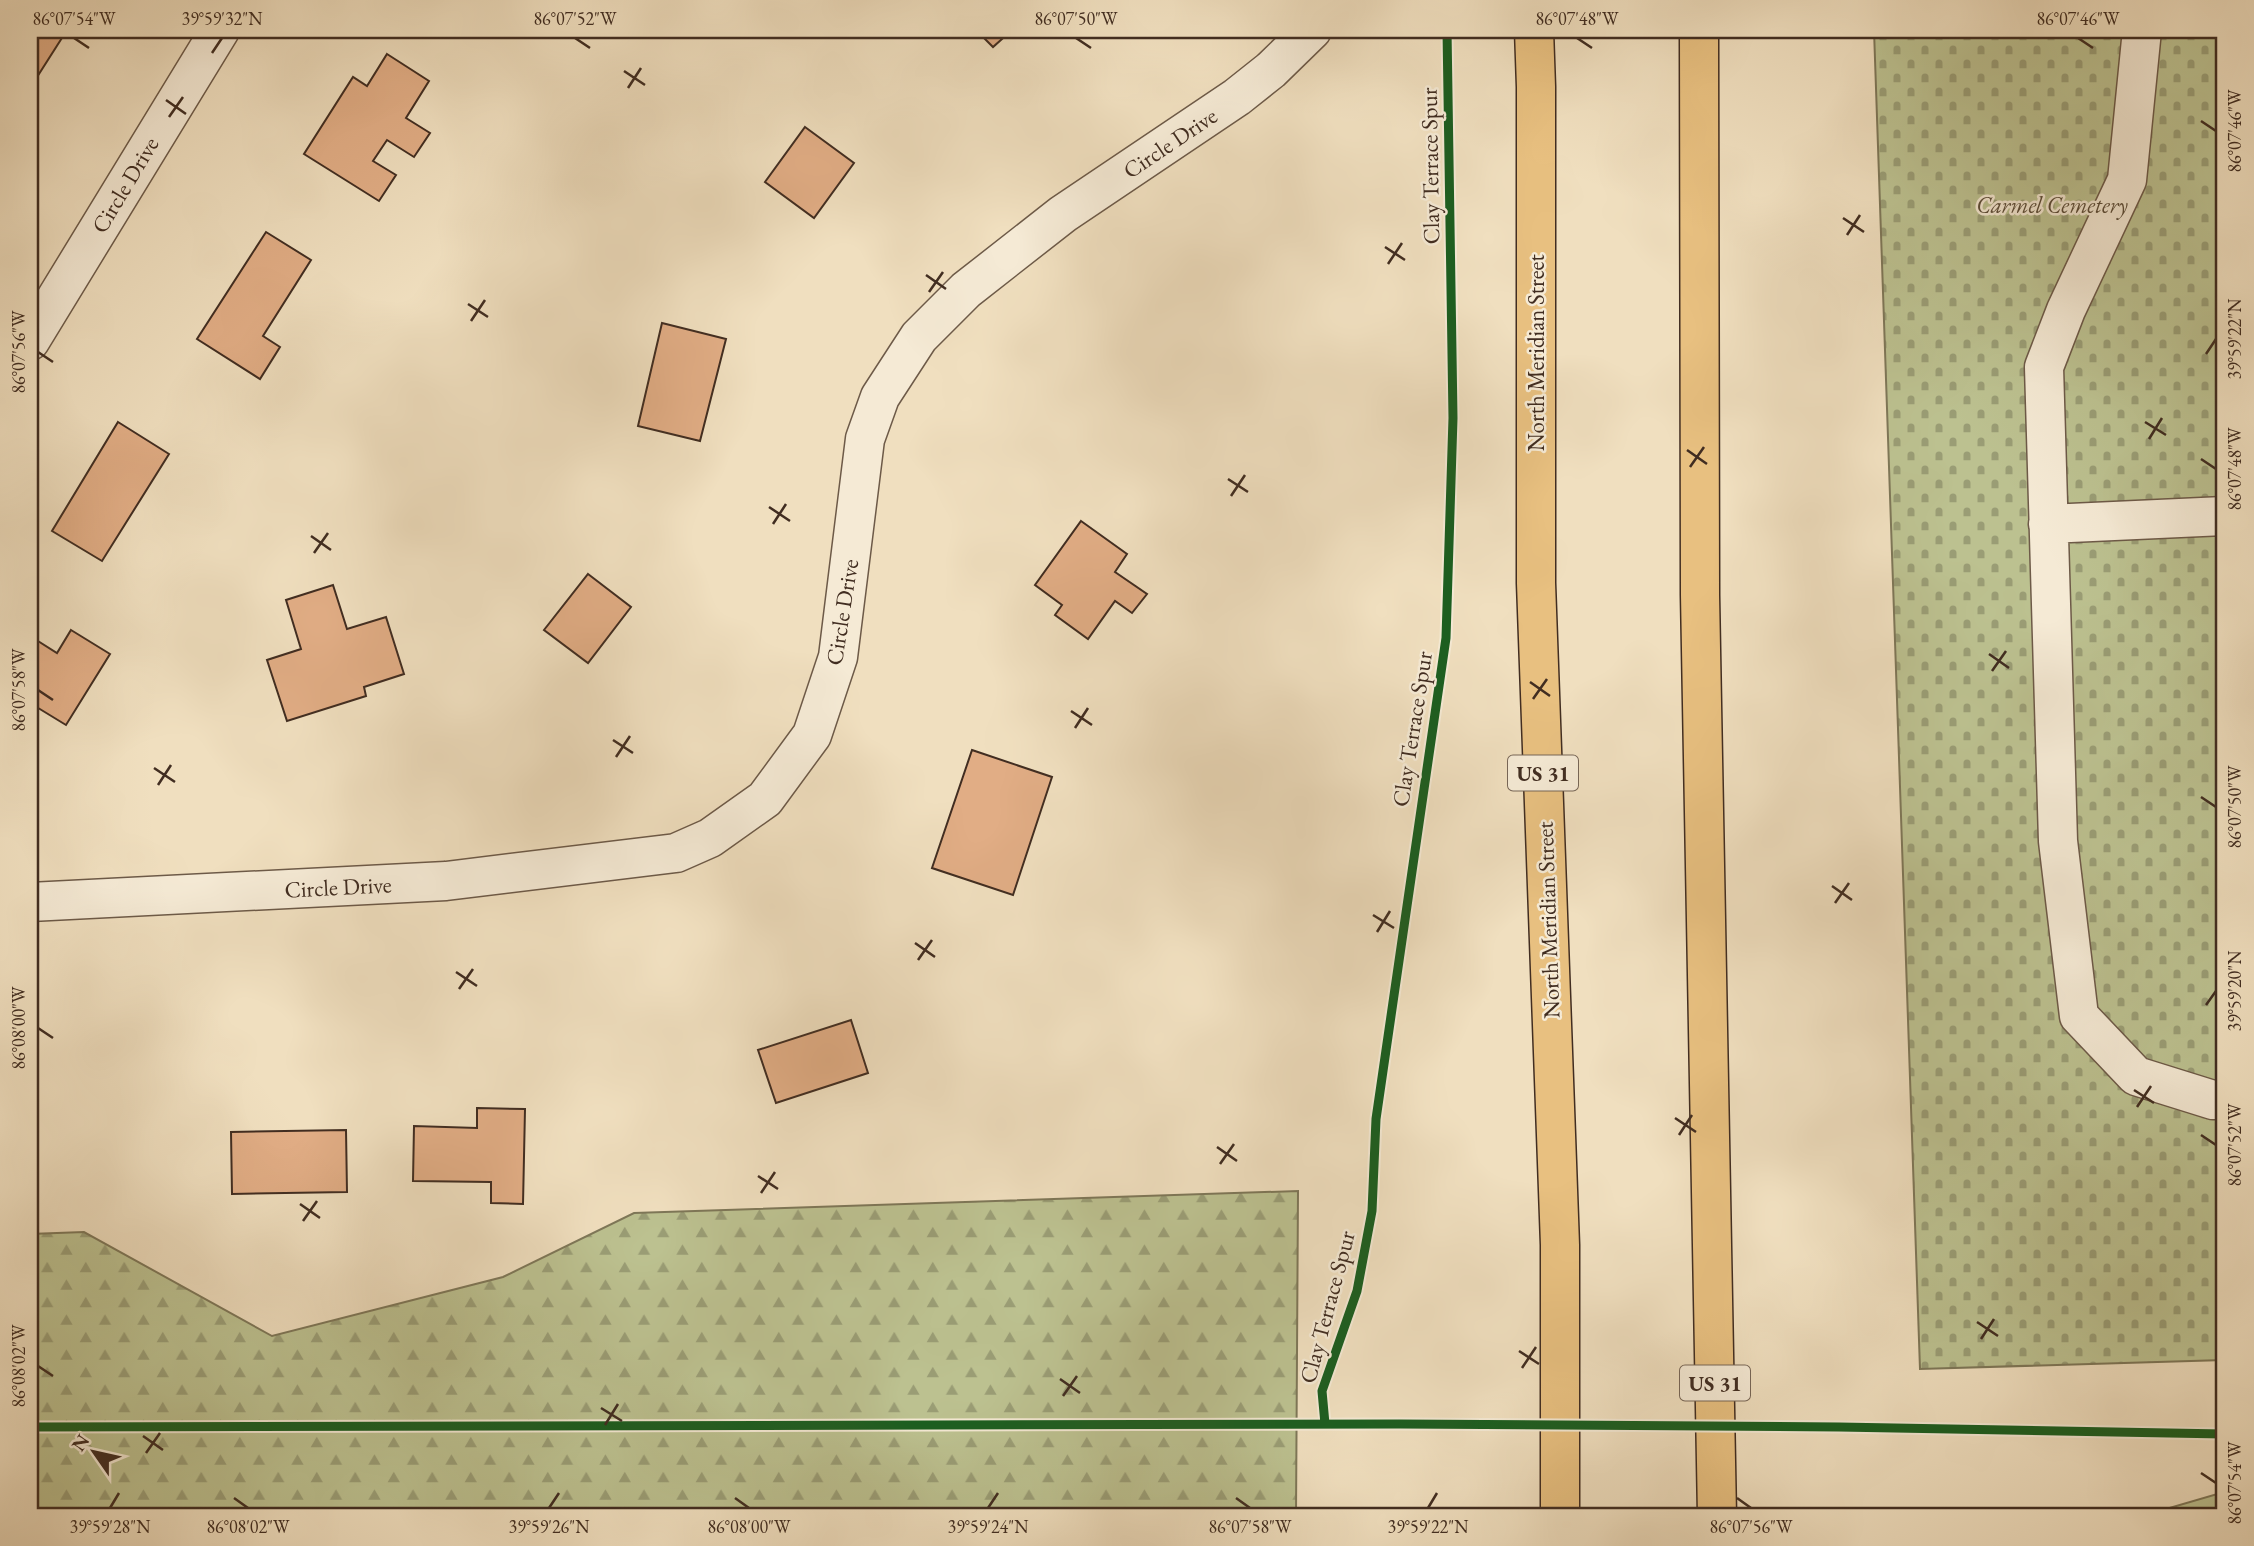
<svg xmlns="http://www.w3.org/2000/svg" width="2254" height="1546" font-family="'EB Garamond',serif">
  <defs>
    <pattern id="forest-firs" width="22" height="20" patternUnits="userSpaceOnUse" patternTransform="scale(1.75)"><rect width="22" height="20" fill="#bcc190"/><path d="M5 1l3.5 6h-7zM16 11l3.5 6h-7z" fill="#9a9d75"/></pattern>
    <pattern id="cemetery-stones" width="16" height="16" patternUnits="userSpaceOnUse" patternTransform="scale(1.75)"><rect width="16" height="16" fill="#bcc190"/><path d="M2 7V4a2 2 0 0 1 4 0v3zM10 15v-3a2 2 0 0 1 4 0v3z" fill="#9a9d75"/></pattern>
  </defs>
  <rect width="100%" height="100%" fill="#f0dfbf"/>
  <filter id="stains"><feTurbulence type="fractalNoise" baseFrequency=".00286" numOctaves="4"/><feColorMatrix values="0 0 0 0 .2 0 0 0 0 .09 0 0 0 0 .02 0 0 0 .5 -.17"/></filter>
  <radialGradient id="worn" r=".72"><stop offset=".6" stop-color="#630" stop-opacity="0"/><stop offset="1" stop-color="#630" stop-opacity=".3"/></radialGradient>
  <!-- forest -->
  <path fill="url(#forest-firs)" stroke="#7e7758" stroke-width="2" d="M1298 1191 1296 1516H30V1234L84 1232 272 1336 503 1277 634 1213Z"/>
  <!-- cemetery -->
  <path fill="url(#cemetery-stones)" stroke="#7e7758" stroke-width="2" d="M1874 30H2224V1360L1920 1369Z"/>
  <!-- green -->
  <path fill="#bcc190" stroke="#7e7758" stroke-width="2" d="M2224 1492V1516H2142Z"/>
  <!-- building -->
  <path fill="#e1ad85" stroke="#412d21" stroke-width="2" d="M30 30H67L30 88Z
    M976 30H1012L993 47Z
    M387 54 429 81 406 118 430 133 414 157 387 140 373 161 396 175 379 201 304 154 353 77 367 86Z
    M805 127 854 163 814 218 765 182Z
    M266 232 311 260 263 336 280 347 260 379 197 339Z
    M662 323 726 339 700 441 638 426Z
    M118 422 169 454 102 561 52 531Z
    M1081 521 1127 554 1115 572 1147 594 1132 613 1115 601 1088 639 1055 615 1062 605 1035 585Z
    M588 574 631 607 588 663 544 630Z
    M333 585 347 629 386 617 404 674 364 687 366 696 287 721 267 660 301 649 286 600Z
    M71 630 110 654 66 725 30 703V636L57 653Z
    M972 750 1052 777 1013 895 932 868Z
    M851 1020 868 1073 776 1103 758 1050Z
    M477 1108 525 1109 523 1204 491 1203V1182L413 1181 414 1126 477 1128Z
    M346 1130 347 1192 232 1194 231 1132Z"/>
  <g fill="none" stroke-linecap="round" stroke-linejoin="round">
    <defs>
      <path id="minor" d="M2142 30 2127 180 2066 310 2044 367 2058 841 2079 1016 2136 1076 2213 1100 2224 1099
        M30 341 220 30
        M2048 524 2224 516
        M30 902 446 881 676 853 710 838 765 799 812 735 838 657 865 439 880 397 919 337 966 290 1063 214 1237 97 1271 70 1312 30"/>
      <path id="highway" d="M1534 30 1536 87V583L1560 1245V1516
        M1699 30 1700 595 1717 1516"/>
    </defs>
    <!-- minor casing -->
    <use href="#minor" stroke="#6d5a48" stroke-width="41"/>
    <!-- highway casing -->
    <use href="#highway" stroke="#412d21" stroke-width="41"/>
    <!-- minor -->
    <use href="#minor" stroke="#f5ead5" stroke-width="38"/>
    <!-- highway -->
    <use href="#highway" stroke="#e8c080" stroke-width="38"/>
    <defs>
      <path id="cycleway" d="M1325 1424 1322 1391 1357 1291 1372 1211 1376 1119 1446 638 1453 418 1447 30
        M30 1427 1400 1424 1839 1427 2224 1434"/>
    </defs>
    <!-- cycleway casing -->
    <use href="#cycleway" stroke="#f5ead5" stroke-width="13"/>
    <!-- cycleway -->
    <use href="#cycleway" stroke="#1b5e20" stroke-width="9"/>
  </g>
  <!-- ticks -->
  <path fill="none" stroke="#412d21" stroke-width="2.5" d="M74 38 89 48M575 38 590 48M1076 38 1091 48M1577 38 1592 48M2078 38 2093 48M212 53 222 38M624 71 645 85M628 88 641 68M166 100 186 114M169 117 183 97M2201 121 2216 131M1843 218 1864 232M1847 235 1860 215M1385 247 1405 260M1388 264 1402 243M926 275 946 289M929 292 943 272M468 304 488 317M471 321 485 300M38 352 53 362M2206 354 2216 339M2145 422 2166 435M2149 439 2162 418M1687 450 1707 464M2201 459 2216 469M1690 467 1704 447M1228 479 1248 492M1231 496 1245 475M769 507 790 521M773 524 786 504M311 536 331 550M314 553 328 533M1989 654 2009 668M1992 671 2006 651M1530 682 1550 696M38 690 53 700M1533 699 1547 679M1071 711 1092 725M1075 728 1088 708M613 740 633 753M616 757 630 736M154 768 175 782M158 785 171 765M2201 797 2216 807M1832 886 1852 900M1835 903 1849 883M1373 915 1394 928M1377 932 1390 911M915 943 935 957M918 960 932 940M456 972 477 986M459 989 473 969M2206 1005 2216 991M38 1028 53 1038M2134 1090 2154 1103M2137 1107 2151 1086M1675 1118 1696 1132M1679 1135 1692 1115M2201 1135 2216 1145M1217 1147 1237 1161M1220 1164 1234 1144M758 1176 778 1189M761 1193 775 1172M300 1204 320 1218M303 1221 317 1201M1977 1322 1998 1336M1981 1339 1994 1319M1519 1351 1539 1364M38 1366 53 1376M1522 1368 1536 1347M1060 1379 1080 1393M1063 1396 1077 1376M601 1408 622 1421M605 1425 618 1404M143 1436 163 1450M146 1453 160 1433M2201 1473 2216 1483M234 1498 248 1508M735 1498 749 1508M1236 1498 1250 1508M1737 1498 1751 1508M110 1508 119 1493M549 1508 559 1493M988 1508 998 1493M1428 1508 1437 1493"/>
  <g text-anchor="middle" dominant-baseline="central" stroke-width="5" stroke-linejoin="round" paint-order="stroke">
    <!-- shield labels -->
    <g fill="#f5ead5" stroke="#776657" stroke-width="2">
      <rect x="1508" y="755.5" width="70" height="35" rx="5"/>
      <rect x="1680" y="1365.5" width="70" height="35" rx="5"/>
    </g>
    <g font-size="21" font-weight="bold" fill="#412d21">
      <text x="1543" y="773">US 31</text>
      <text x="1715" y="1383">US 31</text>
    </g>
    <!-- street labels -->
    <g font-size="23" fill="#412d21" stroke="#f5ead5">
      <text transform="translate(1170 143) rotate(-34)">Circle Drive</text>
      <text transform="translate(1430 166) rotate(-91)">Clay Terrace Spur</text>
      <text transform="translate(125 185) rotate(-59)">Circle Drive</text>
      <text transform="translate(1536 353) rotate(-90)">North Meridian Street</text>
      <text transform="translate(842 612) rotate(-81)">Circle Drive</text>
      <text transform="translate(1412 729) rotate(-81)">Clay Terrace Spur</text>
      <text transform="translate(338 887) rotate(-3)">Circle Drive</text>
      <text transform="translate(1548 920) rotate(-92)">North Meridian Street</text>
      <text transform="translate(1327 1307) rotate(-75)">Clay Terrace Spur</text>
    </g>
    <!-- park labels -->
    <g font-size="23" font-style="italic" fill="#5a4b37" stroke="#f5ead5">
      <text x="2052" y="205">Carmel Cemetery</text>
    </g>
  </g>
  <!-- margin -->
  <rect width="2254" height="1546" fill="none" stroke="#f0dfbf" stroke-width="77"/>
  <!-- north arrow -->
  <g transform="translate(94 1452) rotate(304)" stroke="#f5ead5" stroke-width="5" paint-order="stroke">
  <path d="M0-5L12 26L0 18L-12 26Z" fill="#412d21"/>
  <text y="-10" font-size="19" font-weight="bold" text-anchor="middle" fill="#412d21">N</text>
  </g>
  <rect x="38" y="38" width="2178" height="1470" fill="none" stroke="#412d21" stroke-width="2.5"/>
  <g font-size="18" text-anchor="middle" fill="#412d21">
    <text x="74" y="25">86°07'54"W</text>
    <text x="222" y="25">39°59'32"N</text>
    <text x="575" y="25">86°07'52"W</text>
    <text x="1076" y="25">86°07'50"W</text>
    <text x="1577" y="25">86°07'48"W</text>
    <text x="2078" y="25">86°07'46"W</text>
    <text transform="translate(2235 131) rotate(-90)" y="6">86°07'46"W</text>
    <text transform="translate(2235 339) rotate(-90)" y="6">39°59'22"N</text>
    <text transform="translate(19 352) rotate(-90)" y="6">86°07'56"W</text>
    <text transform="translate(2235 469) rotate(-90)" y="6">86°07'48"W</text>
    <text transform="translate(19 690) rotate(-90)" y="6">86°07'58"W</text>
    <text transform="translate(2235 807) rotate(-90)" y="6">86°07'50"W</text>
    <text transform="translate(2235 991) rotate(-90)" y="6">39°59'20"N</text>
    <text transform="translate(19 1028) rotate(-90)" y="6">86°08'00"W</text>
    <text transform="translate(2235 1145) rotate(-90)" y="6">86°07'52"W</text>
    <text transform="translate(19 1366) rotate(-90)" y="6">86°08'02"W</text>
    <text transform="translate(2235 1483) rotate(-90)" y="6">86°07'54"W</text>
    <text x="110" y="1533">39°59'28"N</text>
    <text x="248" y="1533">86°08'02"W</text>
    <text x="549" y="1533">39°59'26"N</text>
    <text x="749" y="1533">86°08'00"W</text>
    <text x="988" y="1533">39°59'24"N</text>
    <text x="1250" y="1533">86°07'58"W</text>
    <text x="1428" y="1533">39°59'22"N</text>
    <text x="1751" y="1533">86°07'56"W</text>
  </g>
  <rect width="100%" height="100%" filter="url(#stains)"/>
  <rect width="100%" height="100%" fill="url(#worn)"/>
</svg>
